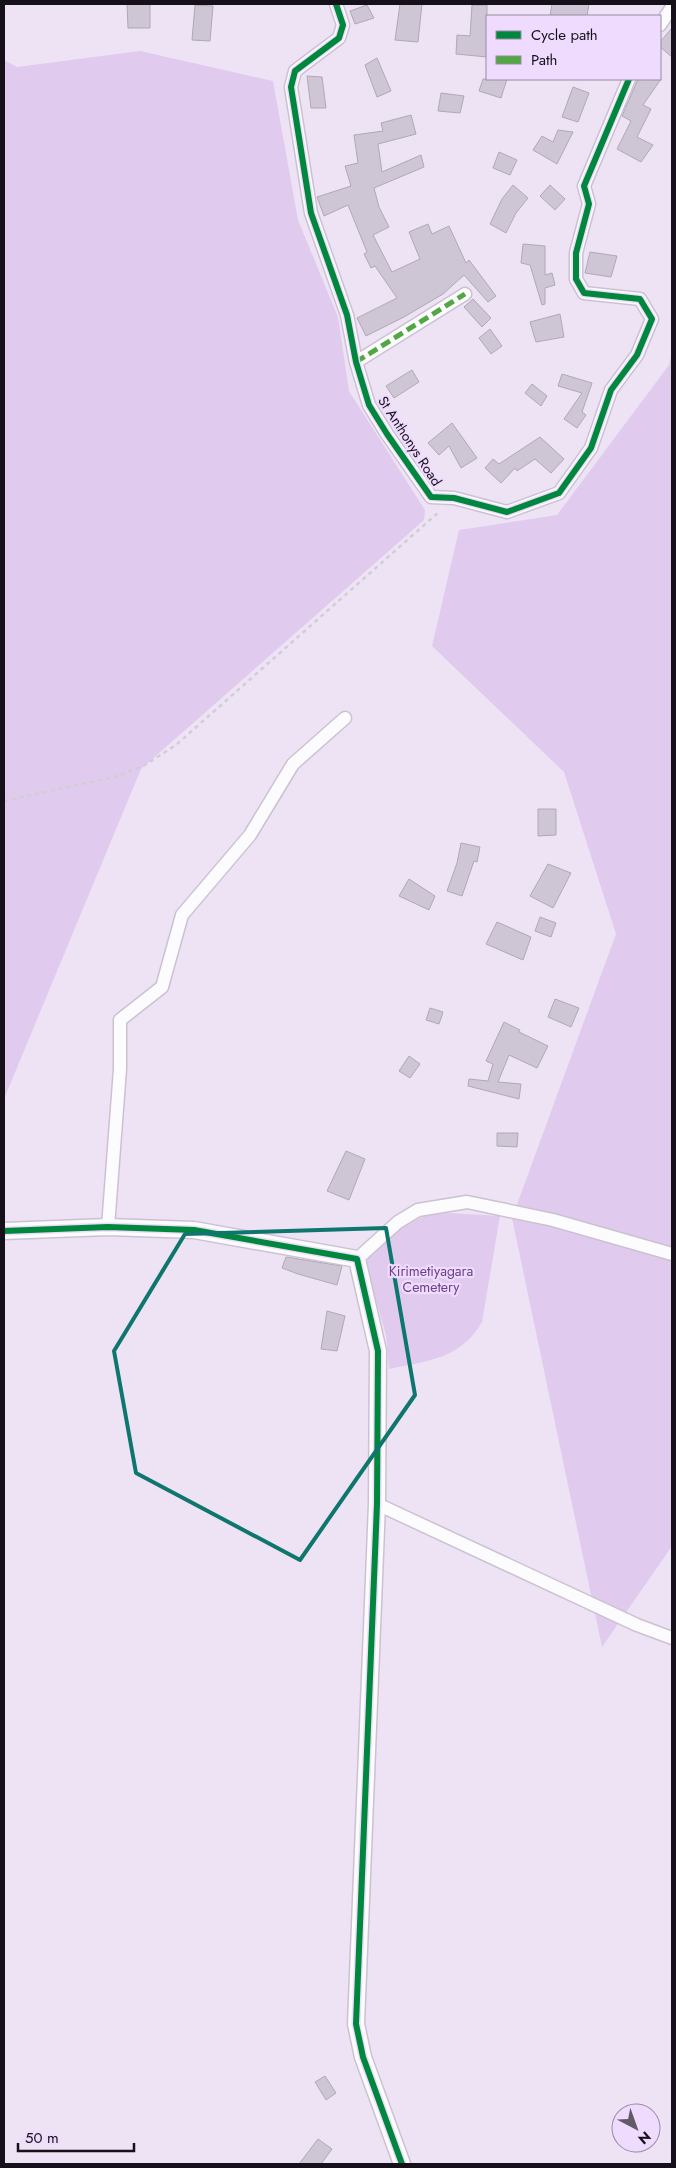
<svg xmlns="http://www.w3.org/2000/svg" width="676" height="2168" font-family="Jost,sans-serif">
  <rect width="100%" height="100%" fill="#eee3f5"/>
  <!-- green -->
  <path fill="#e0cbee" d="M140 51 273 81 298 220 338 317 349 391 425 510 424 520 141 769 4 1099V60L17 67Z
    M672 351V1546L602 1647 512 1218 616 934 564 772 432 646 459 530 557 515 669 365Z
    M432 1212 500 1216 482 1322C461 1359 427 1361 389 1369L386 1335 366 1266 369 1253 403 1227Z"/>
  <!-- building -->
  <path fill="#cfc6d5" stroke="#b0a8b6" d="M127 4H150V28H128Z
    M400 4H422L418 42 395 40Z
    M552 4H589L587 16H550Z
    M195 5 213 6 210 41 192 40Z
    M367 5 374 18 355 24 350 11Z
    M472 5H487V57L456 54 457 35 470 36Z
    M672 28V57L660 47V42Z
    M377 58 391 91 377 97 365 65Z
    M307 76 322 77 326 108H311Z
    M483 79H507L501 98 479 91Z
    M638 79H661L643 105 651 109 637 137 653 145 641 162 617 149 631 121 622 116Z
    M573 87 589 93 578 122 562 117Z
    M441 93 464 96 460 113 438 111Z
    M411 115 416 134 378 144 382 172 421 155 424 167 374 188 379 207 389 227 373 235 392 272 420 259 409 232 428 224 432 234 449 226 466 263 469 260 496 296 488 302 464 275 443 294 404 317 366 336 357 318 397 298 375 266 371 268 364 254 367 252 348 205 324 216 317 197 351 186 345 166 358 163 354 135 383 131 381 123Z
    M558 130 573 132 557 164 533 150 542 136 553 142Z
    M499 152 517 160 510 175 493 168Z
    M513 185 528 198 516 213 506 233 490 224 502 199Z
    M550 185 565 199 555 210 540 196Z
    M523 244 545 246V275L552 273 555 285 545 288V304L542 305 530 265 521 263Z
    M590 252 617 256 611 277 585 273Z
    M473 299 491 318 482 327 464 307Z
    M560 314 564 337 536 342 530 322Z
    M490 329 502 346 491 354 479 338Z
    M412 370 419 382 394 398 386 386Z
    M562 374 592 383 582 412 586 415 577 428 564 419 582 393 558 386Z
    M532 384 547 396 541 406 525 393Z
    M452 423 477 458 461 468 449 446 439 455 428 443Z
    M540 437 564 459 551 473 535 459 517 471 515 468 501 483 485 468 493 459 499 464Z
    M538 809H556V835L538 836Z
    M461 843 480 847 477 862 474 861 462 896 447 891 457 863Z
    M548 864 571 873 553 908 530 896Z
    M409 879 435 896 429 910 399 896Z
    M540 917 556 923 551 937 535 931Z
    M497 922 531 937 523 960 486 944Z
    M555 999 579 1008 571 1027 548 1017Z
    M430 1008 443 1012 439 1024 426 1020Z
    M504 1022 520 1030 519 1032 548 1046 537 1068 509 1055 498 1082 521 1084 519 1099 468 1086 469 1079 488 1081 493 1064 486 1061Z
    M409 1056 420 1064 410 1078 399 1071Z
    M497 1133H518L517 1147 497 1146Z
    M346 1151 365 1159 349 1200 327 1191Z
    M286 1257 342 1266 337 1285 298 1274 282 1268Z
    M327 1311 345 1316 337 1351 321 1349Z
    M325 2076 336 2093 326 2100 315 2082Z
    M318 2139 332 2149 321 2164H299Z"/>
  <g fill="none" stroke-linecap="round" stroke-linejoin="round">
    <defs>
      <path id="minor" d="M336 4 343 25 339 38 295 71 291 87 311 213 347 315 356 362 369 405 387 434 431 497 454 498 507 512 559 493 591 448 611 390 637 355 652 319 640 299 584 293 576 279V253L589 204 584 186 629 79
        M660 25 672 7
        M356 362 465 294
        M108 1227 120 1069V1020L162 987 182 915 250 835 293 764 345 718
        M357 1259 398 1222 418 1210 467 1202 553 1220 672 1254
        M377 1504 637 1625 672 1638"/>
      <path id="tertiary" d="M4 1231 108 1227 194 1230 357 1259 378 1351 377 1504 356 2024 363 2057 402 2164"/>
    </defs>
    <!-- minor casing -->
    <use href="#minor" stroke="#cbc2d1" stroke-width="15"/>
    <!-- tertiary casing -->
    <use href="#tertiary" stroke="#cbc2d1" stroke-width="19"/>
    <!-- path -->
    <path stroke="#d1ced3" stroke-width="2.5" stroke-dasharray="4 4" stroke-linecap="butt" d="M4 801 114 777 145 765 176 745 440 511"/>
    <!-- minor -->
    <use href="#minor" stroke="#fcfbfe" stroke-width="12"/>
    <!-- tertiary -->
    <use href="#tertiary" stroke="#fcfbfe" stroke-width="16"/>
    <!-- quiet -->
    <path stroke="#51a843" stroke-width="5" stroke-dasharray="10 5" stroke-linecap="butt" d="M356 362 465 294"/>
    <defs>
      <path id="cycleway" d="M336 4 343 25 339 38 295 71 291 87 311 213 347 315 356 362 369 405 387 434 431 497 454 498 507 512 559 493 591 448 611 390 637 355 652 319 640 299 584 293 576 279V253L589 204 584 186 629 79
        M4 1231 108 1227 194 1230 357 1259 378 1351 377 1504 356 2024 363 2057 402 2164"/>
    </defs>
    <!-- cycleway casing -->
    <use href="#cycleway" stroke="#efdbfd" stroke-width="9"/>
    <!-- cycleway -->
    <use href="#cycleway" stroke="#00873e" stroke-width="6"/>
  </g>
  <!-- marked area -->
  <path fill="none" stroke="#0f766e" stroke-width="4" stroke-linejoin="round" d="M386 1228 415 1395 300 1560 136 1473 114 1351 185 1234Z"/>
  <g text-anchor="middle" dominant-baseline="central" stroke-width="4.5" stroke-linejoin="round" paint-order="stroke">
    <!-- street labels -->
    <g font-size="14" fill="#16101b" stroke="#efdbfd">
      <text transform="translate(410 441) rotate(57)">St Anthonys Road</text>
    </g>
    <!-- park labels -->
    <g font-size="14" fill="#6d4187" stroke="#efdbfd">
      <text x="431" y="1271">Kirimetiyagara<tspan x="431" dy="16">Cemetery</tspan></text>
    </g>
  </g>
  <!-- border -->
  <rect width="676" height="2168" fill="none" stroke="#16101b" stroke-width="10"/>
  <!-- legend -->
  <rect x="486" y="15" width="175" height="65" fill="#efdbfd" stroke="#988aa3"/>
  <rect x="496" y="31" width="25" height="8" fill="#00873e" stroke="#988aa3"/>
  <text x="531" y="40" font-size="15" fill="#16101b">Cycle path</text>
  <rect x="496" y="56" width="25" height="8" fill="#51a843" stroke="#988aa3"/>
  <text x="531" y="65" font-size="15" fill="#16101b">Path</text>
  <!-- north arrow -->
  <g transform="translate(636 2128) rotate(139)"><circle r="24" fill="#efdbfd" stroke="#988aa3"/>
  <path d="M0-4L9 19L0 12L-9 19Z" fill="#625a67"/>
  <text y="-8" font-size="14" font-weight="bold" text-anchor="middle" fill="#16101b">N</text>
  </g>
  <!-- scale -->
  <path d="M18 2143v8h116v-8" fill="none" stroke="#16101b" stroke-width="2.5"/>
  <text x="25" y="2143" font-size="15" fill="#16101b" stroke="#efdbfd" stroke-width="4" paint-order="stroke">50 m</text>
</svg>
